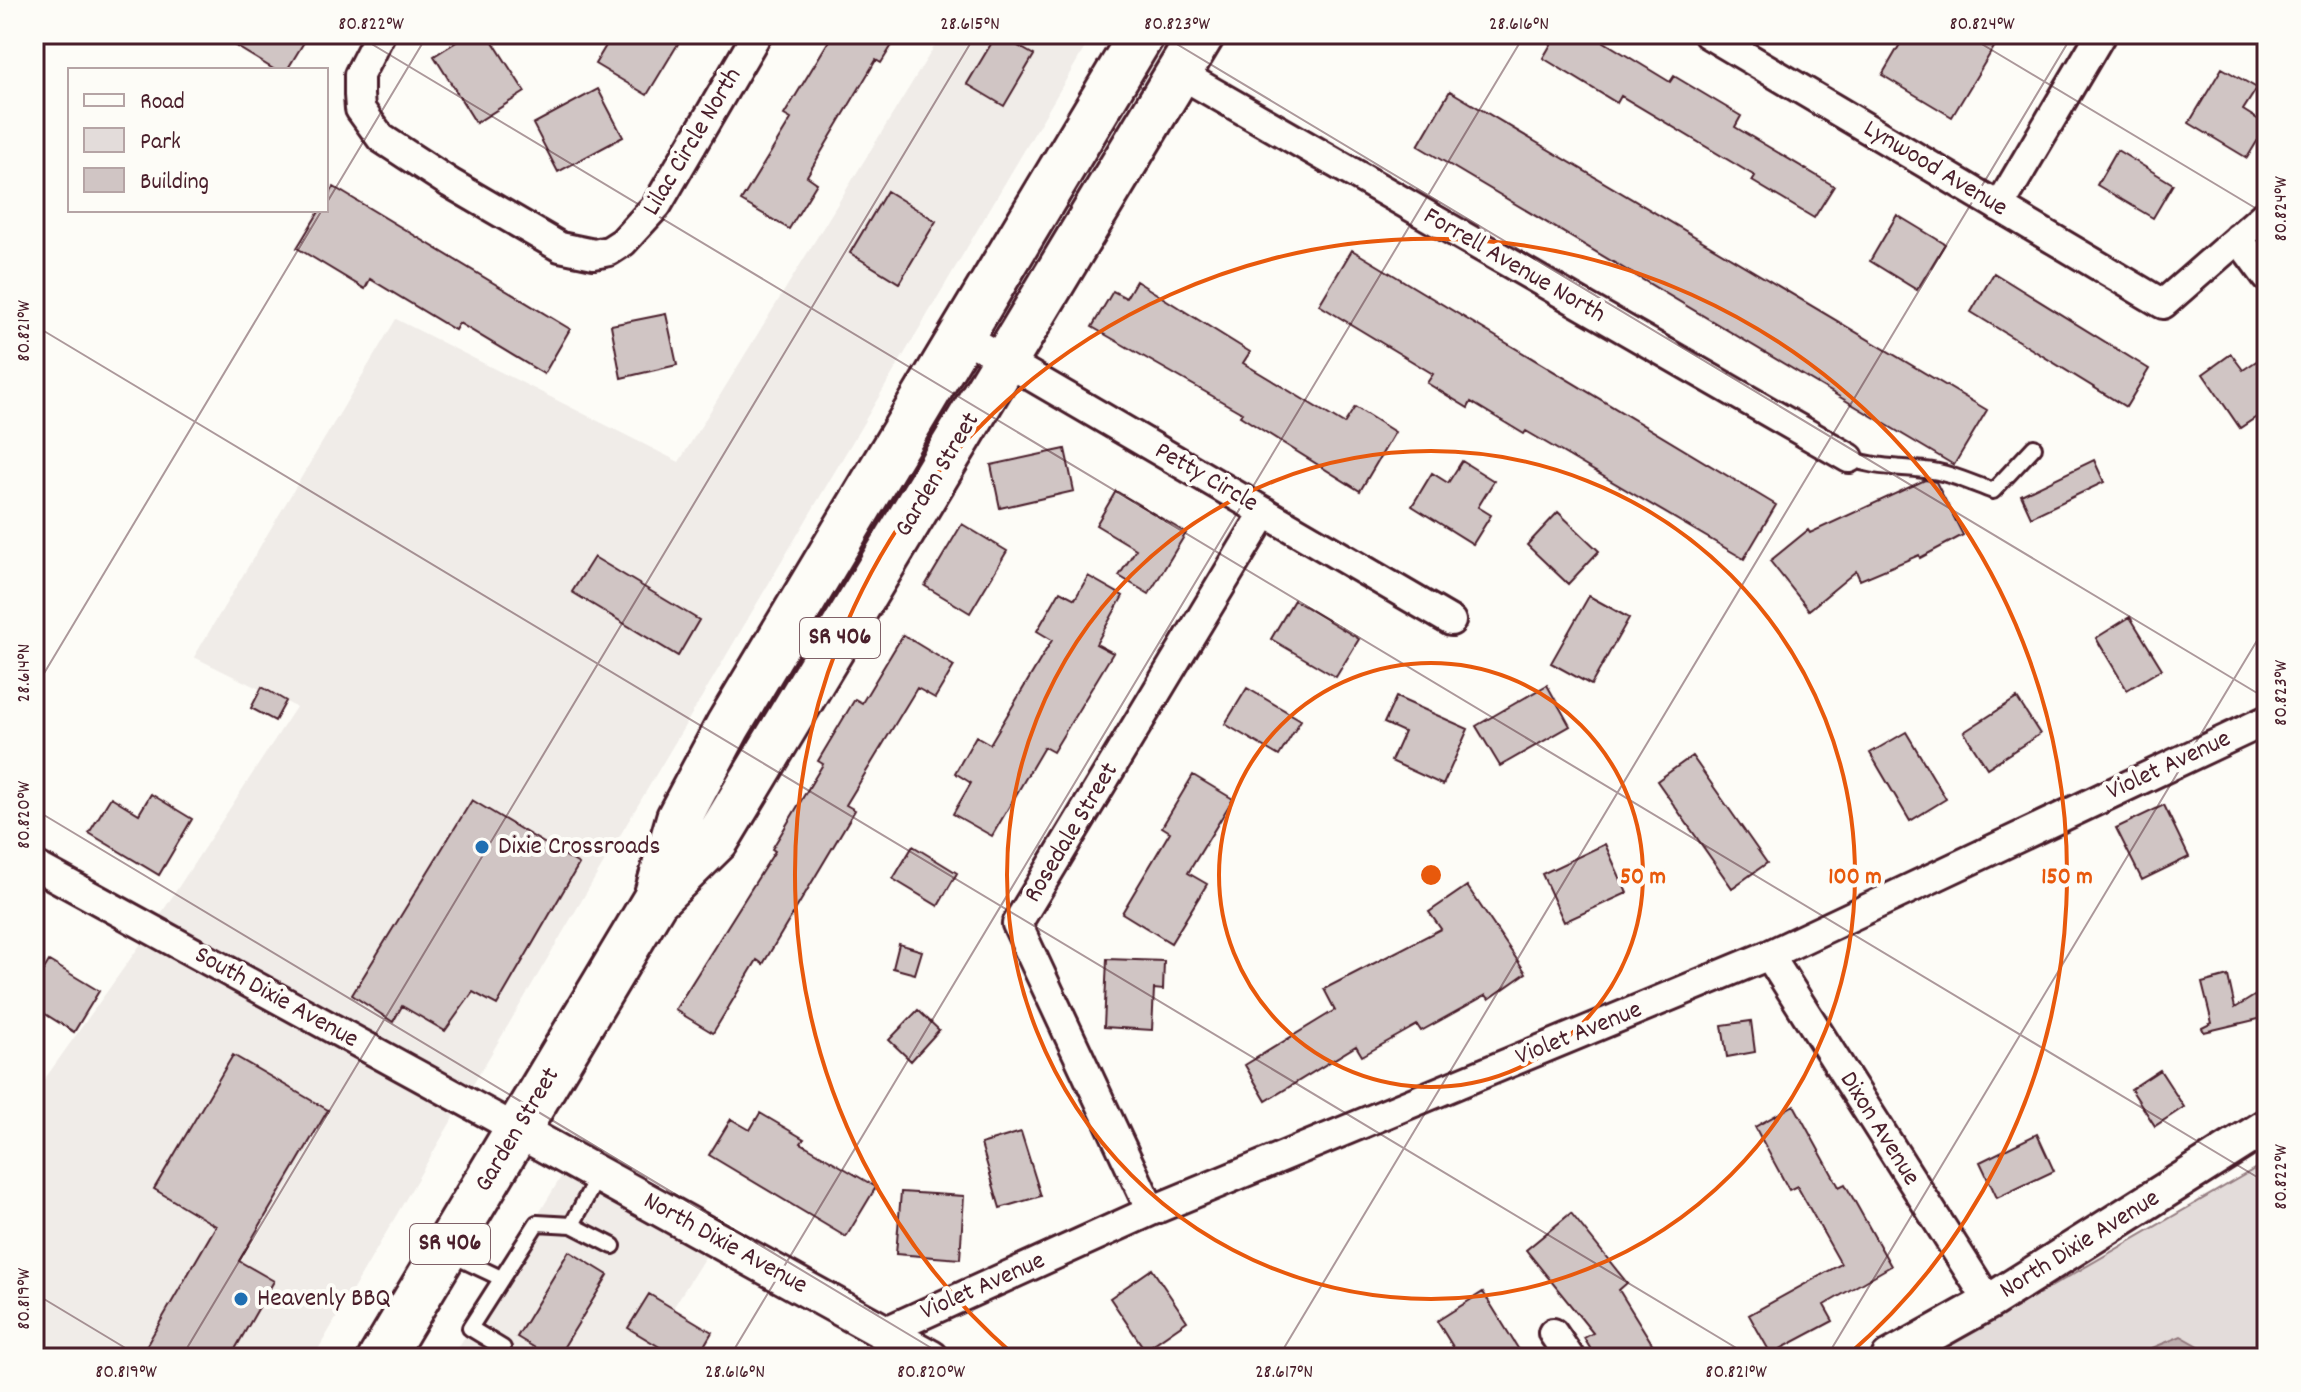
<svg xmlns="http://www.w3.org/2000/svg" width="2301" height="1392" font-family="Dekko,sans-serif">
  <rect width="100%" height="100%" fill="#fdfcf7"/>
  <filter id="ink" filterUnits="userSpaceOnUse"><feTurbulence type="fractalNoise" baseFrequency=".0125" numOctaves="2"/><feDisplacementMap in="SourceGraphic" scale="16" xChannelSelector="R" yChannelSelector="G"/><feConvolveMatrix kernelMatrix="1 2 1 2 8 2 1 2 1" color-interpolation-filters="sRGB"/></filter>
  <g filter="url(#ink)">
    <!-- built -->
    <path fill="#f0ece8" d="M942 34H1093L471 1088 159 917 296 707 194 657 396 319 679 462Z
      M143 941 456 1113 313 1358H34V1094Z
      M564 1172 708 1252 642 1358H452Z"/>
    <!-- green -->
    <path fill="#e3dcda" stroke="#967e82" stroke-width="2" d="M2258 1167 2267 1173V1358H1928Z"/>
    <!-- water -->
    <path fill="#c0b1b1" stroke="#91777b" stroke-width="2" d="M2181 1336 2220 1358H2128Z"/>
    <!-- building -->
    <path fill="#d0c5c4" stroke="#4a1f2b" stroke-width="2" d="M216 34H309L287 70H275Z
      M469 34H488L525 92 476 123 434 56Z
      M613 34H684L647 95 595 64Z
      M833 34H899L881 63 876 60 807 176 817 183 789 229 741 201 791 119 784 115Z
      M997 34 1034 55 1004 106 967 84Z
      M1557 34H1591L1670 82 1674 76 1741 116 1735 127 1834 186 1814 218 1752 181 1755 176 1621 96 1617 103 1543 58Z
      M1906 34H2002L1952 117 1882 75Z
      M2222 68 2257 88 2243 110 2267 125 2247 158 2189 123Z
      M598 89 623 137 558 172 533 124Z
      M1450 91 1987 410 1954 465 1418 146Z
      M2117 150 2173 184 2153 218 2097 185Z
      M334 187 570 329 544 374 459 323 455 330 370 279 365 289 297 248 320 210H326V200Z
      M887 191 936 221 899 283 850 253Z
      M1897 215 1945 244 1917 290 1870 261Z
      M1352 250 1776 505 1744 559 1526 431 1524 434 1471 402 1468 408 1427 383 1433 374 1319 305Z
      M1994 273 2149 369 2126 407 1971 312Z
      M1136 281 1250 352 1243 363 1344 424 1355 407 1395 432 1360 491 1240 416 1242 413 1092 327 1113 291 1126 298Z
      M666 314 677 365 621 378 611 325Z
      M2231 354 2243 370 2267 354V410L2240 428 2203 374Z
      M1065 449 1074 491 1000 508 991 465Z
      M2094 460 2104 482 2031 517 2021 495Z
      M1462 461 1494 481 1478 507 1491 515 1473 544 1412 506 1432 473 1448 483Z
      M1925 480 1936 482 1963 535 1920 558 1919 555 1860 580 1856 571 1809 610 1770 561 1808 530 1810 533Z
      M1116 491 1186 533 1149 594 1119 576 1136 549 1096 525Z
      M1558 512 1599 551 1568 584 1527 545Z
      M962 524 1007 551 970 613 925 586Z
      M594 557 699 620 678 656 572 592Z
      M1088 576 1123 596 1096 644 1113 653 1053 752 1044 747 992 836 953 814 971 783 955 773 976 736 990 744 1052 640 1037 631 1060 591 1075 599Z
      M1589 596 1629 618 1591 685 1551 663Z
      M1294 600 1359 639 1336 677 1271 639Z
      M2130 617 2162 669 2127 690 2096 638Z
      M903 635 954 666 935 698 917 688 846 805 855 810 763 964 757 960 713 1033 675 1010 775 851 772 849 823 764 818 761 855 699 862 703Z
      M1547 685 1570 726 1500 766 1476 726Z
      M262 687 286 701 275 721 251 708Z
      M1247 688 1301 720 1279 756 1225 724Z
      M1396 697 1468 729 1443 785 1391 761 1404 732 1384 723Z
      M2017 698 2040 734 1987 768 1964 732Z
      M1906 732 1946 799 1910 821 1870 753Z
      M1692 756 1767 863 1732 888 1657 781Z
      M1193 775 1233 799 1188 873 1207 884 1171 943 1122 913 1170 832 1162 827Z
      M151 794 192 819 159 875 89 833 111 797 139 814Z
      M472 800 579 864 497 1005 473 992 445 1031 402 1006 393 1022 352 995Z
      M2164 805 2189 857 2142 880 2116 828Z
      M1605 844 1627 893 1564 922 1542 874Z
      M913 846 957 873 938 906 893 879Z
      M1467 886 1526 973 1489 999 1486 995 1421 1031 1417 1025 1362 1056 1356 1046 1266 1101 1245 1065 1335 1010 1324 989 1441 929 1429 912Z
      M899 944 922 951 915 974 893 968Z
      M1107 959 1164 961 1163 990 1154 989 1152 1030 1104 1027Z
      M49 961 99 991 74 1032 34 1007V986Z
      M2228 976 2235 1008 2267 988V1017L2204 1032 2202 1028 2212 1023 2202 983Z
      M918 1010 939 1030 911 1061 889 1040Z
      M1751 1021 1755 1052 1727 1057 1722 1025Z
      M233 1055 328 1110 239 1261 274 1281 230 1358H163L145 1348 216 1226 154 1189Z
      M2160 1070 2184 1107 2155 1126 2131 1089Z
      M1794 1105 1839 1187 1845 1184 1891 1266 1824 1305 1833 1321 1771 1354 1749 1315 1841 1264 1797 1186 1789 1190 1755 1127Z
      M760 1113 804 1139 801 1143 876 1187 846 1237 709 1155 731 1119 750 1130Z
      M1021 1132 1041 1196 1000 1208 981 1144Z
      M2037 1134 2054 1171 1997 1198 1980 1162Z
      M901 1192 964 1196 960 1259 896 1254Z
      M1571 1213 1627 1283 1619 1290 1661 1358H1596L1584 1338 1593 1333 1526 1250Z
      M569 1251 608 1275 557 1358H552L517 1337Z
      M1152 1269 1187 1321 1145 1350 1110 1298Z
      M1483 1292 1524 1358H1460L1437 1321Z
      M649 1294 712 1332 697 1358H678L628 1328Z"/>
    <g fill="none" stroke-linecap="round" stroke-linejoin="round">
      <defs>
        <path id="service" d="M1849 458C1879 469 1894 466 1925 470 1948 472 1971 483 1993 491L2034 447
          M572 1225 598 1175
          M448 1253 501 1278
          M497 1358 503 1348 470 1328 537 1223 572 1225 613 1246"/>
        <path id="minor" d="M380 34 359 75V95L360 109 381 138 450 183 560 247 594 254 609 251 623 242 657 205 757 34
          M1708 34 2163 304 2267 213
          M1179 73 1849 458
          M1999 207 2101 34
          M2238 238 2267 277
          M961 335 1451 621
          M34 865 518 1130
          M1769 955 1989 1302
          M1151 1211 1017 924 1265 512
          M884 1332 1151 1211 1769 955 2267 720
          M1553 1333 1570 1358"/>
        <path id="tertiary" d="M518 1130 931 1358
          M1889 1358 1989 1302 2267 1126"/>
        <path id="primary" d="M656 898 679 818 728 726 1142 34
          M381 1358 655 900 717 839 1202 34"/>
      </defs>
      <!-- service casing -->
      <use href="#service" stroke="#4a1f2b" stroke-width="20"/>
      <!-- minor casing -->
      <use href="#minor" stroke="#4a1f2b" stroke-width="34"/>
      <!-- tertiary casing -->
      <use href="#tertiary" stroke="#4a1f2b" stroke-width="40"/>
      <!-- primary casing -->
      <use href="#primary" stroke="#4a1f2b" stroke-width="50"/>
      <!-- service -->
      <use href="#service" stroke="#fdfcf7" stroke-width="14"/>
      <!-- minor -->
      <use href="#minor" stroke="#fdfcf7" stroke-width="28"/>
      <!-- tertiary -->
      <use href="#tertiary" stroke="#fdfcf7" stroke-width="34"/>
      <!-- primary -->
      <use href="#primary" stroke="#fdfcf7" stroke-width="44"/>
    </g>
  </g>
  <!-- ticks -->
  <path fill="none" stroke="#4a1f2b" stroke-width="2" stroke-opacity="0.45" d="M355 34 2267 1183M1160 34 2267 699M1965 34 2267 215M326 204 428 34M34 325 1753 1358M34 690 322 210M34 809 948 1358M34 1293 142 1358M181 1358 976 34M729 1358 1525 34M1278 1358 2073 34M1826 1358 2267 624"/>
  <!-- distance rings -->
  <g fill="none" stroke="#e8590c" stroke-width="4">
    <circle cx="1431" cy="875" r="212"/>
    <circle cx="1431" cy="875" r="424"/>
    <path d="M1014 1355A636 636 0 1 1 1848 1355"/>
  </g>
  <!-- markers -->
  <g fill="#1f6fb2" stroke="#fdfcf7" stroke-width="3">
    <circle cx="482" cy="847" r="8"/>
    <circle cx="241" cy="1299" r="8"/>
  </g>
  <g text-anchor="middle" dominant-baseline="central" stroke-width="8" stroke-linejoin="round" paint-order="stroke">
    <!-- shield labels -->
    <g fill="#fdfcf7" stroke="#806168" stroke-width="2">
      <rect x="800" y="618" width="80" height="40" rx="6"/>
      <rect x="410" y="1224" width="80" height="40" rx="6"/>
    </g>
    <g font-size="24" font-weight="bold" fill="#4a1f2b">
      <text x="840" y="638">SR 406</text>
      <text x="450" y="1244">SR 406</text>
    </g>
    <!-- street labels -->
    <g font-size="26" fill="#4a1f2b" stroke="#fdfcf7">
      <text transform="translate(693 142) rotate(-59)">Lilac Circle North</text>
      <text transform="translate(1935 169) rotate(31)">Lynwood Avenue</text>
      <text transform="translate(1514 266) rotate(30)">Forrell Avenue North</text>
      <text transform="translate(938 475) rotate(-59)">Garden Street</text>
      <text transform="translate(1206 478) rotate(30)">Petty Circle</text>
      <text transform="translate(2169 766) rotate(-25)">Violet Avenue</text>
      <text transform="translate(1072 833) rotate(-59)">Rosedale Street</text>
      <text transform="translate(276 998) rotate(29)">South Dixie Avenue</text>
      <text transform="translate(1579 1034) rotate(-22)">Violet Avenue</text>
      <text transform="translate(1879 1129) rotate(58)">Dixon Avenue</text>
      <text transform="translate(518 1130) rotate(-59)">Garden Street</text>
      <text transform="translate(725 1244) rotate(29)">North Dixie Avenue</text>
      <text transform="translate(2080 1245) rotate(-32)">North Dixie Avenue</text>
      <text transform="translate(983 1287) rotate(-24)">Violet Avenue</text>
    </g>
    <!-- poi labels -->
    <g font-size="26" fill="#4a1f2b" stroke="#fdfcf7" text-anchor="start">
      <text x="498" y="847">Dixie Crossroads</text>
      <text x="257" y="1299">Heavenly BBQ</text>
    </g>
  </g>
  <circle cx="1431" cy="875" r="12" fill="#e8590c" stroke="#fdfcf7" stroke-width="4"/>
  <g font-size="24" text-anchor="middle" font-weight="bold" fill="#e8590c" stroke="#fdfcf7" stroke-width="8" stroke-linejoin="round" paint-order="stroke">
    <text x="1643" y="883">50 m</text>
    <text x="1855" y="883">100 m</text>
    <text x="2067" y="883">150 m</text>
  </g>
  <!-- margin -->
  <rect width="2301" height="1392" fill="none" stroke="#fdfcf7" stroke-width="88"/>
  <!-- legend -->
  <rect x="68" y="68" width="260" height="144" fill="#fdfcf7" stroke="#b5a4a5" stroke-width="2"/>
  <rect x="84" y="94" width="40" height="12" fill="#fdfcf7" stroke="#b5a4a5" stroke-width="2"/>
  <text x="140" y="108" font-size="24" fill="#4a1f2b">Road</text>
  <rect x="84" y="128" width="40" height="24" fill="#e3dcda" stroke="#b5a4a5" stroke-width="2"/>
  <text x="140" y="148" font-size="24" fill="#4a1f2b">Park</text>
  <rect x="84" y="168" width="40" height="24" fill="#d0c5c4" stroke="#b5a4a5" stroke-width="2"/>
  <text x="140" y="188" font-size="24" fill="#4a1f2b">Building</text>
  <rect x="44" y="44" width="2213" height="1304" fill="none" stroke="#4a1f2b" stroke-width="3"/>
  <g font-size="20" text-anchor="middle" fill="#4a1f2b">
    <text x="371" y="29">80.822°W</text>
    <text x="970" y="29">28.615°N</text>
    <text x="1177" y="29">80.823°W</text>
    <text x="1519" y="29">28.616°N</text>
    <text x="1982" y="29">80.824°W</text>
    <text transform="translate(2279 209) rotate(-90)" y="7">80.824°W</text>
    <text transform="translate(22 331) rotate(-90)" y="7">80.821°W</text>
    <text transform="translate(22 673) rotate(-90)" y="7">28.614°N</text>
    <text transform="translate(2279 693) rotate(-90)" y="7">80.823°W</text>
    <text transform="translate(22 815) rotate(-90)" y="7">80.820°W</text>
    <text transform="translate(2279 1177) rotate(-90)" y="7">80.822°W</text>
    <text transform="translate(22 1299) rotate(-90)" y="7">80.819°W</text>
    <text x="126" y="1377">80.819°W</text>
    <text x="735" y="1377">28.616°N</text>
    <text x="931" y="1377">80.820°W</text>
    <text x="1284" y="1377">28.617°N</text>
    <text x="1736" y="1377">80.821°W</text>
  </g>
</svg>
